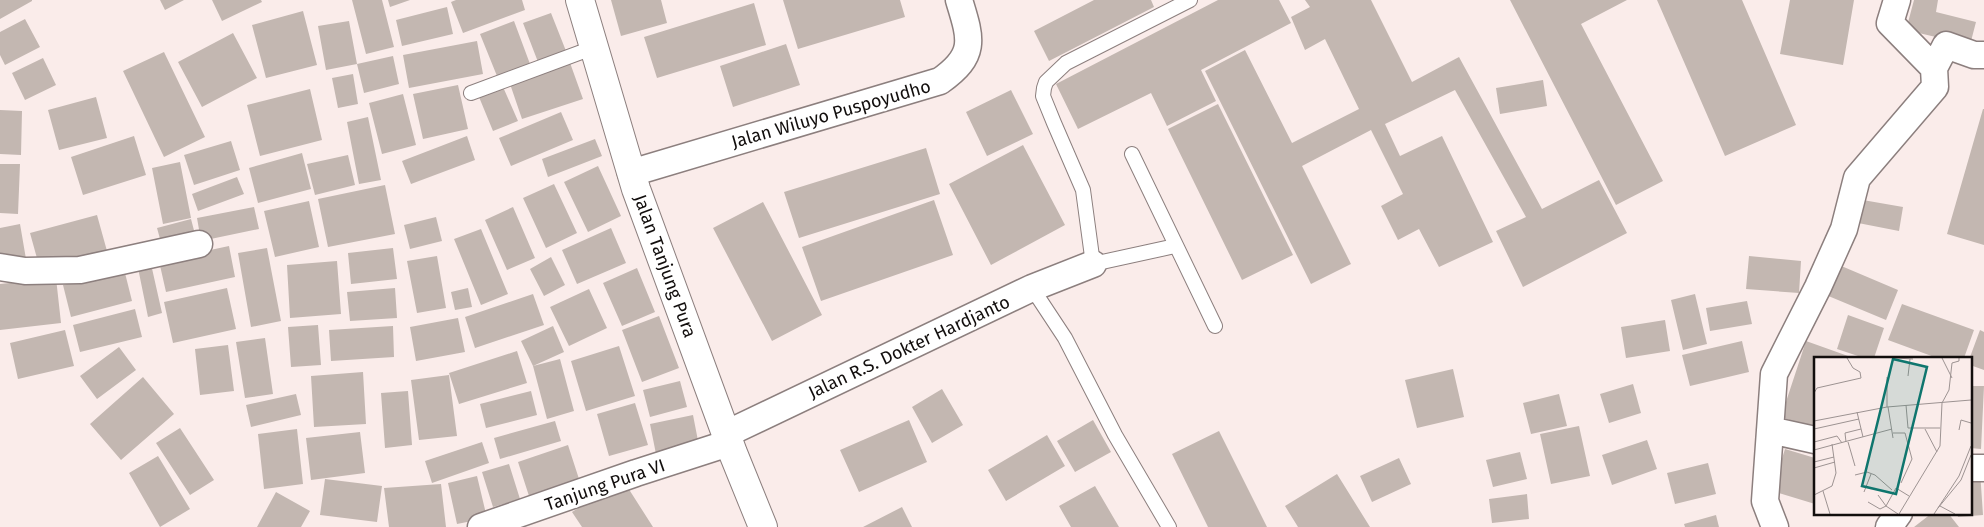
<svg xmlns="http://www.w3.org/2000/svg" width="1984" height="527" font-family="'Fira Sans',sans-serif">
  <rect width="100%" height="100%" fill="#faecea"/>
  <!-- building -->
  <path fill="#c3b7b1" d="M0 0H32V1L0 19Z
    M160 0H184L165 10Z
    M212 0H261L262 2 222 21Z
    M352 0H382L394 47 366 54Z
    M388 0H410L390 7Z
    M456 0H522L525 10 463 33 451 2Z
    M611 0H661L667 23 621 36Z
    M783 0H900L905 17 798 49Z
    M1094 0H1151L1154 7 1049 61 1034 31Z
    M1218 0H1279L1291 23 1201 70 1216 101 1167 126 1151 93 1078 129 1056 84Z
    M1305 0H1371L1412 82 1459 57 1542 209 1599 180 1627 233 1523 287 1496 231 1526 217 1455 90 1385 124 1400 156 1442 136 1493 242 1439 267 1419 229 1398 240 1381 206 1403 194 1371 130 1302 166 1351 264 1311 284 1205 71 1245 50 1292 143 1359 109 1325 39 1305 50 1291 17 1310 7Z
    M1510 0H1627L1581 24 1663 181 1616 205Z
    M1657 0H1742L1796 125 1725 156Z
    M1790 0H1854L1843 65 1780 54Z
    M1914 0H1938L1936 12 1976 22 1970 45 1906 30Z
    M754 3 766 45 657 78 644 37Z
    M447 7 453 34 402 46 396 20Z
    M303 11 317 65 266 78 252 25Z
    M551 13 566 51 538 62 523 23Z
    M25 19 40 47 5 65 0 55V32Z
    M349 21 357 64 326 70 318 26Z
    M514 21 530 64 497 76 480 34Z
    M233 33 257 78 202 107 178 62Z
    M477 41 483 74 409 88 403 55Z
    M786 44 800 85 733 107 720 66Z
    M164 52 205 137 164 157 123 71Z
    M393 56 399 84 364 93 357 64Z
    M43 58 56 85 25 100 12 73Z
    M569 60 583 99 522 119 509 81Z
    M353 74 358 104 338 108 332 78Z
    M1543 80 1547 106 1500 114 1496 88Z
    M458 85 468 129 423 139 413 94Z
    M503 87 518 121 493 131 479 97Z
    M310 89 322 140 260 156 247 105Z
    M1011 90 1033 134 987 156 966 112Z
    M403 94 416 145 382 154 369 103Z
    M96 97 107 138 59 150 48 110Z
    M1218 104 1293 255 1242 280 1168 129Z
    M1983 109H1984V245L1947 234Z
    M0 110 22 111 21 155 0 154Z
    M561 112 573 140 511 166 499 138Z
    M368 117 381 180 359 184 347 122Z
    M134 136 146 175 83 195 71 157Z
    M467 136 475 160 411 184 402 161Z
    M595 139 602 156 548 177 542 159Z
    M231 141 240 170 194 185 184 155Z
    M1023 145 1065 225 991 265 949 184Z
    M926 148 940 194 799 238 784 192Z
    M302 153 311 189 258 203 249 168Z
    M348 155 355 185 315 195 307 164Z
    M180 162 191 218 163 224 152 168Z
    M0 164H20L18 214 0 213Z
    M598 166 621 216 588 232 564 182Z
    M237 177 244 194 198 211 192 194Z
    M554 184 577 233 546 248 523 198Z
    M385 185 395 234 328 247 318 199Z
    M1857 199 1903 207 1899 231 1853 222Z
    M934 200 953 255 821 301 802 247Z
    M309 201 319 247 275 257 264 211Z
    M763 202 822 315 772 341 713 228Z
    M254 207 259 229 201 241 197 218Z
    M513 207 535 258 507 270 485 220Z
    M97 215 107 251 40 269 30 233Z
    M436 217 442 241 410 249 404 225Z
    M191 219 196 238 162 246 157 228Z
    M20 224 26 259 0 264V228Z
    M611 228 626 263 577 284 562 250Z
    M481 229 508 294 481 305 454 239Z
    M229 246 235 277 166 292 159 261Z
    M267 248 281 321 251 327 238 253Z
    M393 248 397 279 351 284 348 253Z
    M437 256 446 308 417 313 407 261Z
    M1749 256 1801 261 1799 293 1746 289Z
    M551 257 565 285 544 296 530 269Z
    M337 261 341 314 290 318 287 265Z
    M151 264 162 313 148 317 138 268Z
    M1839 265 1898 290 1886 320 1826 295Z
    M637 268 655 312 622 326 603 283Z
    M124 269 132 301 71 317 63 285Z
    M56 278 61 323 0 330V284Z
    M227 288 236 329 173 343 164 302Z
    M395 288 397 318 350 321 347 292Z
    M468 288 472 307 455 310 451 292Z
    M589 289 607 328 569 346 550 307Z
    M533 294 544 325 475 348 465 317Z
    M1695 294 1707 344 1683 350 1671 300Z
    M1747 301 1752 324 1710 331 1706 308Z
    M1902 304 1974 330 1964 358H1937L1888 340Z
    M135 309 142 337 80 352 73 325Z
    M1848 315 1884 328 1874 358H1864L1837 349Z
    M659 316 679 368 642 382 622 330Z
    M458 318 465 352 416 361 410 327Z
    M1665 320 1670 351 1626 358 1621 327Z
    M318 325 321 365 291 367 288 327Z
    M393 326 394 357 331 361 329 330Z
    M553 326 564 352 533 366 521 341Z
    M65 330 74 366 18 379 10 343Z
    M1980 330 1984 332V370L1970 365V357Z
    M265 338 273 394 245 398 236 342Z
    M1742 341 1749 372 1690 386 1682 355Z
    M1806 341 1848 356 1847 358H1815V429L1781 417Z
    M228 345 234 391 200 395 195 349Z
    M619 346 635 396 586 411 571 361Z
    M119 347 136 370 97 399 80 376Z
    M517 351 527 383 459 404 449 373Z
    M560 359 574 411 547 419 533 366Z
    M1453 369 1464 417 1417 428 1405 380Z
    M363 372 366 424 314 427 311 376Z
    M449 375 457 436 419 440 411 380Z
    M143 377 174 414 121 460 90 424Z
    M680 381 687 407 650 417 643 390Z
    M1633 384 1641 413 1609 423 1600 394Z
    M1970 386H1984L1981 449 1970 448Z
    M942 389 963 425 932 443 912 407Z
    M408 391 412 445 385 448 381 393Z
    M531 391 537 415 486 428 480 404Z
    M296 394 301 415 251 427 246 405Z
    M1559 394 1567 426 1531 434 1523 403Z
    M635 403 648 445 609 456 597 414Z
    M693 415 700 451 657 459 650 424Z
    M909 420 927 462 859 492 840 450Z
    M1093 420 1111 452 1075 472 1057 441Z
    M555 421 561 441 500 459 494 438Z
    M1579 426 1590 476 1551 484 1540 434Z
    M180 428 214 480 190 495 156 443Z
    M297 429 303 484 264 489 258 434Z
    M1219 431 1267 527H1208L1172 454Z
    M360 432 365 473 311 480 306 438Z
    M1047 435 1065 466 1006 501 988 470Z
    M1647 440 1657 469 1612 485 1602 455Z
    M482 442 489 463 432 483 425 461Z
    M568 445 579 479 529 496 518 462Z
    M1785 449 1815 458V504L1772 491Z
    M1520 452 1527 479 1493 487 1486 460Z
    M158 456 190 509 160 527 129 473Z
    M1399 458 1411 484 1372 502 1360 476Z
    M1708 463 1716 494 1675 504 1667 473Z
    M509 464 520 499 493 507 482 472Z
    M1970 471H1980L1983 515 1958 517 1957 513H1970Z
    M1337 474 1370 527H1298L1285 506Z
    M477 476 487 518 457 524 448 483Z
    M325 479 382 486 377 522 320 515Z
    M623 480 653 527H582L572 512Z
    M441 484 446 527H389L384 488Z
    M1095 486 1119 527H1071L1059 506Z
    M276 492 310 511 301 527H257Z
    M1527 494 1529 519 1492 523 1489 499Z
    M902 507 912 527H863Z
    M1932 513H1948L1959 527H1914Z
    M1716 515 1719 527H1685L1684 524Z"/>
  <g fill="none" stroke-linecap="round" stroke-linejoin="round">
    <defs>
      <path id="lane" d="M471 93 595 47
        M1132 154 1215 326
        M1175 246 1093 264 1083 190 1054 123 1043 96 1044 88 1046 82 1066 63 1190 0
        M1032 288 1065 338 1115 435 1169 527"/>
      <path id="street" d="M1897 0 1890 23 1934 68 1946 45 1974 55H1984
        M631 173 940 81C977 55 971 39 959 0
        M0 267 25 271 80 270 199 244
        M1770 430 1815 440
        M726 434 1032 288 1093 264
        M1970 468H1984
        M481 527 636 473 729 443
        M1775 527 1765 501 1774 374 1818 287 1844 229 1857 178 1935 87 1934 68
        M1889 527 1899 513"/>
      <path id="secondary" d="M580 0 636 189 733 453 763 527"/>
    </defs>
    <!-- lane casing -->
    <use href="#lane" stroke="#8c7f7e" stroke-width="16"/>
    <!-- street casing -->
    <use href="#street" stroke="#8c7f7e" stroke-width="29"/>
    <!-- secondary casing -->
    <use href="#secondary" stroke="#8c7f7e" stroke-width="30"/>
    <!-- lane -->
    <use href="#lane" stroke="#fff" stroke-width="14"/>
    <!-- street -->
    <use href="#street" stroke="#fff" stroke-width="26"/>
    <!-- secondary -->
    <use href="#secondary" stroke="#fff" stroke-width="28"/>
  </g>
  <g text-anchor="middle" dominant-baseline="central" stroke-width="4.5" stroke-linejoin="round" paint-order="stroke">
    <!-- street labels -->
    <g font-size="18" fill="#120e0d" stroke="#fff">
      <text transform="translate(831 114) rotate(-16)">Jalan Wiluyo Puspoyudho</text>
      <text transform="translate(665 266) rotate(70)">Jalan Tanjung Pura</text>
      <text transform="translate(909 347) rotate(-25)">Jalan R.S. Dokter Hardjanto</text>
      <text transform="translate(605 485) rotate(-19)">Tanjung Pura VI</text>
    </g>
  </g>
  <!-- overview -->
  <g transform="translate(1814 357)">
    <rect width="158" height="158" fill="#faecea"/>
    <path fill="none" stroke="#9d9392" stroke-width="1" d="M81 1 99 2M128 1 138 21M94 19 96 2M73 20V50M0 36 3 31 47 21 46 15 39 11 33 1M92 48 94 71H126M74 50 79 81M43 55 49 80M0 64 73 50 157 43M0 72 45 62M111 72 123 95M145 73 147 63 157 66M79 76H91L98 102 87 126M0 85 23 79 28 86M32 85 31 76 47 72M34 85 41 109M0 93 78 72M0 105 20 100M0 111 21 105M41 118 53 115 61 118 78 133M9 134 16 157M50 135 57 117M0 138 18 129 22 116 18 87M64 138 72 149 82 131 95 139M54 145 66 152 72 149 84 157M126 149 141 157M124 151 147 123 157 98M85 157 126 89 128 46 135 33 138 6 145 4V1M120 157 145 119 157 89"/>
    <path fill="#0f766e" fill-opacity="0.15" stroke="#0f766e" stroke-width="2.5" d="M79 2 113 10 82 137 48 129Z"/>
    <rect width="158" height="158" fill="none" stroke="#120e0d" stroke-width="2.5"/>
  </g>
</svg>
